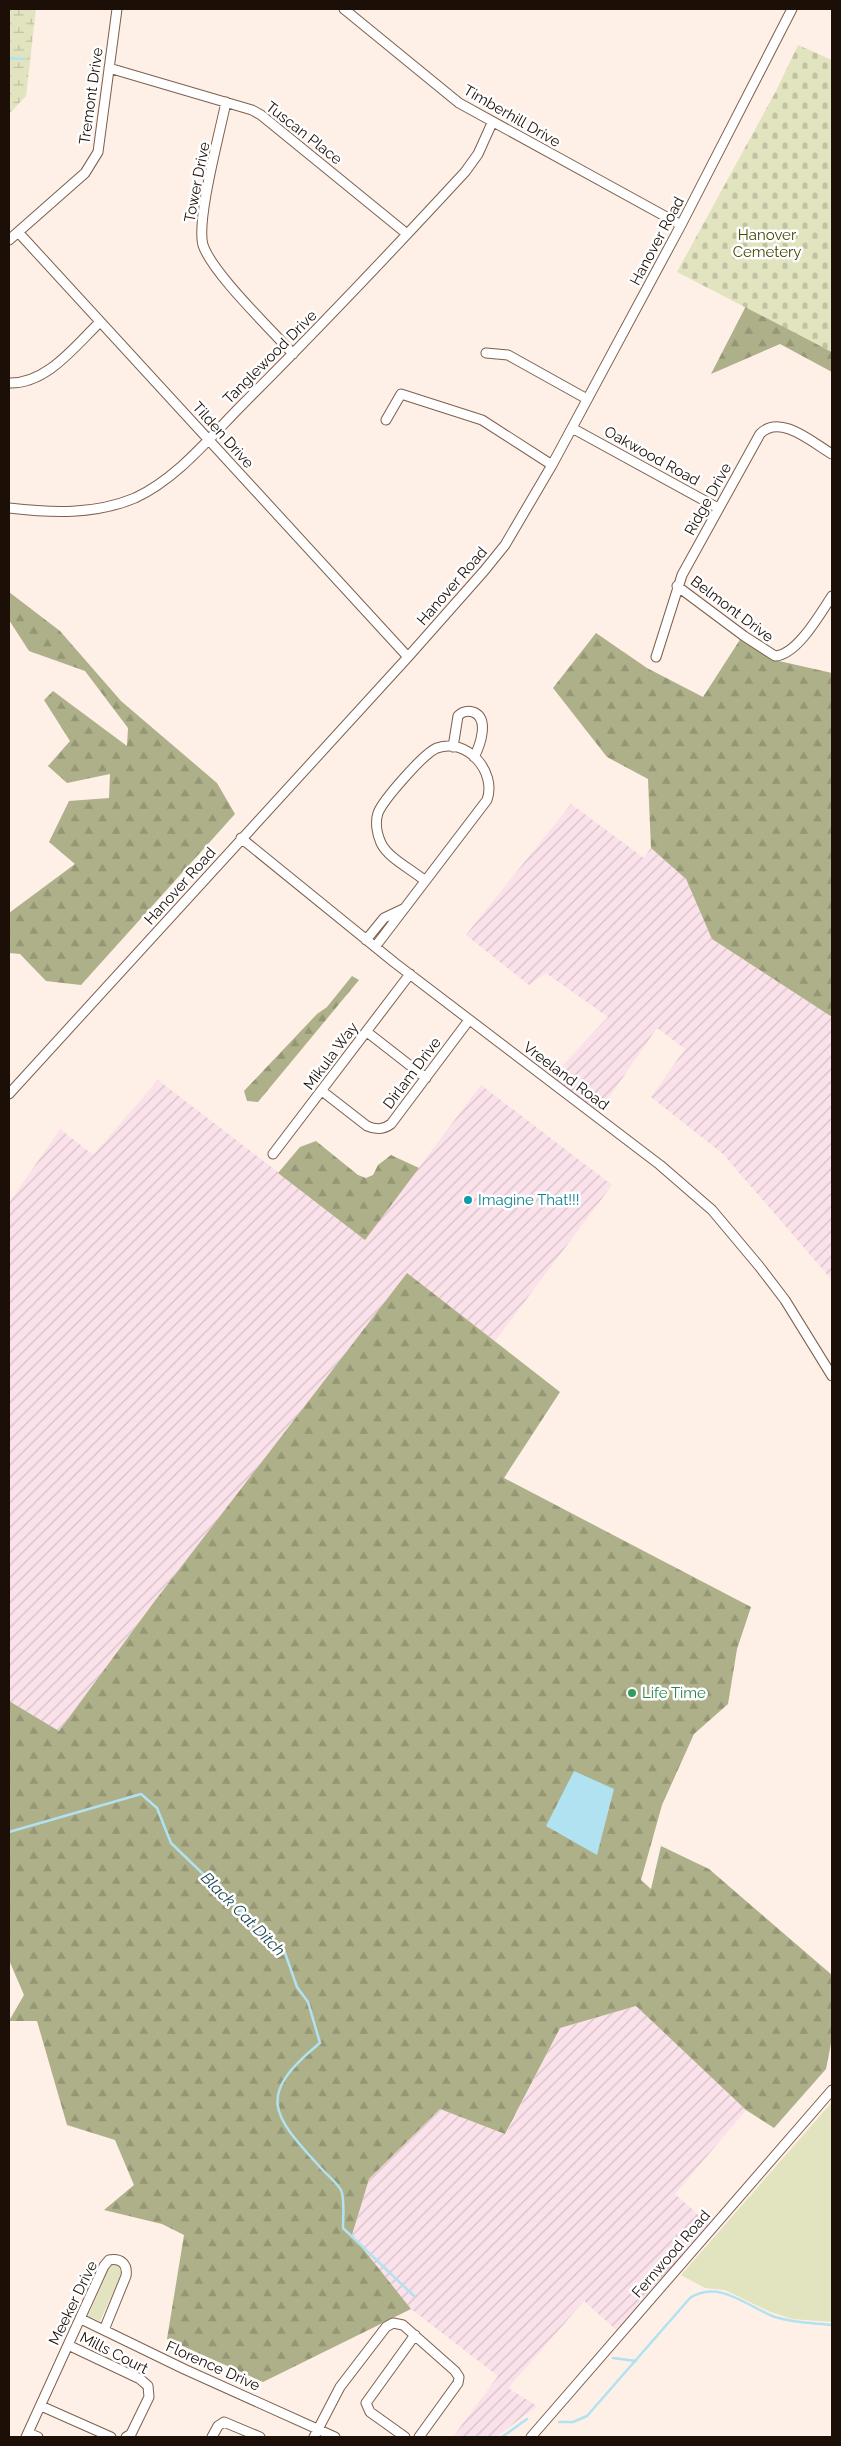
<svg xmlns="http://www.w3.org/2000/svg" width="841" height="2446" font-family="Raleway,sans-serif">
  <defs>
    <pattern id="industrial-furrows" width="10" height="10" patternUnits="userSpaceOnUse" patternTransform="scale(1.25)"><rect width="10" height="10" fill="#fae1ea"/><path d="M-1 1l2-2M0 10L10 0M9 11l2-2" fill="none" stroke="#d6c0c7"/></pattern>
    <pattern id="forest-firs" width="22" height="20" patternUnits="userSpaceOnUse" patternTransform="scale(1.25)"><rect width="22" height="20" fill="#adb088"/><path d="M5 1l3.5 6h-7zM16 11l3.5 6h-7z" fill="#949674"/></pattern>
    <pattern id="wetland-marsh" width="20" height="14" patternUnits="userSpaceOnUse" patternTransform="scale(1.25)"><rect width="20" height="14" fill="#e1e4bf"/><path d="M1 5h8M5 5V1M11 12h8M15 12V8" fill="none" stroke="#c0c2a3"/></pattern>
    <pattern id="cemetery-stones" width="16" height="16" patternUnits="userSpaceOnUse" patternTransform="scale(1.25)"><rect width="16" height="16" fill="#e1e4bf"/><path d="M2 7V4a2 2 0 0 1 4 0v3zM10 15v-3a2 2 0 0 1 4 0v3z" fill="#c0c2a3"/></pattern>
  </defs>
  <rect width="100%" height="100%" fill="#feefe7"/>
  <!-- industrial -->
  <path fill="url(#industrial-furrows)" d="M571 804 644 858 651 848 686 879 712 939 832 1017V1280L723 1154 651 1097 685 1049 657 1028 596 1116 550 1079 608 1017 546 973 529 985 466 935Z
    M158 1080 365 1239 481 1085 612 1185 495 1341 407 1274 154 1602 59 1731 9 1701V1203L60 1129 93 1155Z
    M636 2006 746 2110 675 2194 713 2228 622 2335 584 2301 508 2388 537 2406 496 2437H453L498 2376 411 2309 352 2235 369 2179 440 2109 506 2134 560 2028Z"/>
  <!-- green -->
  <path fill="#e1e4bf" d="M832 2102V2322L792 2319 768 2311 725 2290 705 2288 681 2275Z
    M111 2263 124 2269 100 2321 88 2316Z"/>
  <!-- forest -->
  <path fill="url(#forest-firs)" d="M746 306 832 352V372L780 344 711 374Z
    M9 592 60 631 121 701 217 783 235 814 81 985 46 981 20 954 9 953V913L75 864 49 842 69 801 109 798 110 774 67 783 48 766 70 741 44 700 53 691 127 746 128 728 85 671 29 651 9 620Z
    M596 633 647 668 703 697 743 635 779 661 832 673V1017L712 939 686 879 651 848 648 779 607 757 553 688Z
    M352 976 359 980 258 1102 247 1101 244 1091 317 1014 327 1007Z
    M316 1141 358 1175 366 1178 373 1175 378 1165 391 1155 419 1168 365 1240 278 1173 300 1147Z
    M407 1273 560 1392 504 1478 751 1607 737 1649 728 1704 694 1734 662 1805 641 1880 651 1889 661 1846 709 1869 832 1975V2038L826 2069 774 2128 746 2110 636 2006 560 2028 505 2134 440 2109 369 2179 352 2235 411 2309 263 2382 167 2339 184 2235 162 2224 104 2210 134 2185 115 2140 67 2125 37 2021H9L24 1995 9 1960V1701L59 1731 154 1602Z"/>
  <!-- wetland -->
  <path fill="url(#wetland-marsh)" d="M9 9H36L26 96 9 114Z"/>
  <!-- cemetery -->
  <path fill="url(#cemetery-stones)" d="M798 45 832 60V352L677 272 776 91Z"/>
  <!-- water -->
  <path fill="#b0e2f1" d="M574 1771 614 1789 597 1855 546 1826Z"/>
  <g fill="none" stroke-linecap="round" stroke-linejoin="round">
    <!-- stream -->
    <path stroke="#b0e2f1" stroke-width="2.5" d="M9 58 24 59
      M9 1832 141 1794 157 1808 171 1843 285 1953 297 1987 308 2002 320 2043C256 2095 271 2114 320 2167 326 2174 336 2182 341 2190 345 2199 343 2218 343 2228L414 2296
      M613 2358 636 2361
      M559 2422H573L587 2416 690 2298C719 2279 748 2307 775 2317 794 2323 813 2323 832 2325
      M502 2437 527 2419"/>
    <defs>
      <path id="minor" d="M344 9 459 103 681 225
        M109 68 252 110 261 115 407 234
        M226 102C220 132 196 220 203 245 212 273 272 330 293 354
        M18 232 408 657
        M9 240 85 173 98 152 117 9
        M486 353 508 355 587 399
        M9 383C47 384 75 346 100 322
        M386 420 401 394 482 420 552 465
        M572 428 718 508
        M9 508C52 513 94 515 135 498 178 478 210 437 243 404 319 328 392 251 465 172L478 154 492 123
        M677 586 744 636 775 656C797 655 820 614 832 596
        M656 657 682 575 760 434C780 413 813 443 832 454
        M453 747 458 716C462 712 466 710 473 712 490 718 480 746 474 757
        M241 838 395 963 660 1165 712 1210 759 1266 785 1300 832 1376
        M366 940 384 918 403 909
        M375 947 487 800C497 772 467 737 437 748 424 753 383 800 378 813 375 822 377 834 381 843 388 858 411 869 424 880
        M367 1032 426 1078
        M322 1091 367 1126C376 1130 383 1130 391 1124L469 1020
        M9 1094 408 657 484 571 505 545 552 465 681 225 792 9
        M273 1154 410 974
        M81 2319 184 2369 335 2437
        M68 2345 140 2379 148 2386 149 2397 131 2434 126 2437
        M41 2406 111 2437
        M28 2433 38 2437
        M26 2437 104 2266 109 2260C121 2258 128 2264 126 2276L104 2330
        M212 2437 218 2426 224 2422 260 2437
        M314 2437 340 2387 386 2327 393 2323 403 2325 455 2371 459 2377 458 2383 419 2437
        M405 2437 370 2412 366 2403 415 2335
        M531 2437 832 2090"/>
    </defs>
    <!-- minor casing -->
    <use href="#minor" stroke="#7e604d" stroke-width="11"/>
    <!-- minor -->
    <use href="#minor" stroke="#fff" stroke-width="9"/>
  </g>
  <!-- markers -->
  <circle fill="#0f9aa8" stroke="#fff" stroke-width="2" cx="468" cy="1200" r="5"/>
  <circle fill="#2e9e5b" stroke="#fff" stroke-width="2" cx="632" cy="1693" r="5"/>
  <g text-anchor="middle" dominant-baseline="central" stroke-width="5" stroke-linejoin="round" paint-order="stroke">
    <!-- street labels -->
    <g font-size="15" fill="#1b0f08" stroke="#fff">
      <text transform="translate(91 96) rotate(-82)">Tremont Drive</text>
      <text transform="translate(512 116) rotate(30)">Timberhill Drive</text>
      <text transform="translate(304 133) rotate(38)">Tuscan Place</text>
      <text transform="translate(197 182) rotate(-79)">Tower Drive</text>
      <text transform="translate(657 241) rotate(-62)">Hanover Road</text>
      <text transform="translate(270 357) rotate(-45)">Tanglewood Drive</text>
      <text transform="translate(223 435) rotate(48)">Tilden Drive</text>
      <text transform="translate(652 456) rotate(29)">Oakwood Road</text>
      <text transform="translate(708 499) rotate(-61)">Ridge Drive</text>
      <text transform="translate(452 586) rotate(-49)">Hanover Road</text>
      <text transform="translate(732 609) rotate(37)">Belmont Drive</text>
      <text transform="translate(180 886) rotate(-48)">Hanover Road</text>
      <text transform="translate(331 1056) rotate(-53)">Mikula Way</text>
      <text transform="translate(412 1073) rotate(-53)">Dirlam Drive</text>
      <text transform="translate(566 1076) rotate(37)">Vreeland Road</text>
      <text transform="translate(671 2254) rotate(-49)">Fernwood Road</text>
      <text transform="translate(73 2303) rotate(-64)">Meeker Drive</text>
      <text transform="translate(114 2353) rotate(27)">Mills Court</text>
      <text transform="translate(213 2366) rotate(24)">Florence Drive</text>
    </g>
    <!-- park labels -->
    <g font-size="15" fill="#464800" stroke="#fff">
      <text x="767" y="235">Hanover<tspan x="767" dy="17">Cemetery</tspan></text>
    </g>
    <!-- culture labels -->
    <g font-size="15" fill="#0d838f" stroke="#fff" text-anchor="start">
      <text x="478" y="1200">Imagine That!!!</text>
    </g>
    <!-- leisure labels -->
    <g font-size="15" fill="#27864d" stroke="#fff" text-anchor="start">
      <text x="642" y="1693">Life Time</text>
    </g>
    <!-- water labels -->
    <g font-size="16" font-style="italic" fill="#1b4652" stroke="#fff">
      <text transform="translate(243 1914) rotate(45)">Black Cat Ditch</text>
    </g>
  </g>
  <!-- border -->
  <rect width="841" height="2446" fill="none" stroke="#1b0f08" stroke-width="20"/>
</svg>
